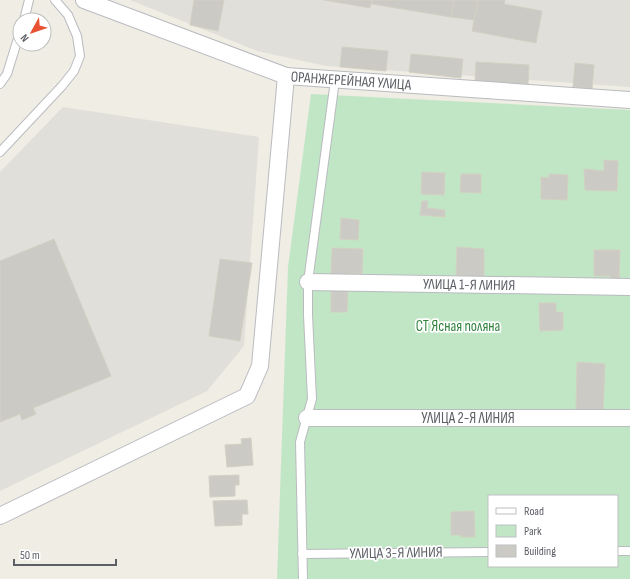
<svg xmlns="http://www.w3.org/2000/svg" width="630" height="579" font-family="'Sofia Sans Condensed',sans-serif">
  <rect width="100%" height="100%" fill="#efede4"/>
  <!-- industrial -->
  <path fill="#e0dfd9" d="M130 0H630V87L326 66 257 51Z
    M63 107 259 137 244 346 207 391 0 491V172Z"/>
  <!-- green -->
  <path fill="#c1e6c5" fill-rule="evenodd" d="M311 94 630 110V579H277L288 267ZM489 496H617V566H489Z"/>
  <!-- building -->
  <path fill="#cccac4" stroke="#d3d0c3" d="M194 0H224L218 31 190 25Z
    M324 0H372L370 8Z
    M372 0H454L451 17 372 4Z
    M454 0H478L474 20 451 17Z
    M478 0H505L504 4 542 11 536 43 472 31Z
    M342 47 388 51 386 71 340 67Z
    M411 54 463 59 461 78 409 72Z
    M476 62 529 65 528 84 475 81Z
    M575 63 594 65 592 89 573 87Z
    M604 160 618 161 617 191 585 190 584 169 604 171Z
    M422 172 445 173 444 195 421 194Z
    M461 174H481V193L460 192Z
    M549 174 568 175 567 200 541 199V177L549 178Z
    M422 201H428L427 208 445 210V217L420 215Z
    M341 218 359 220 358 240 340 239Z
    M54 239 111 376 33 408 36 414 22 420 20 414 0 422V261Z
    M457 247 484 249V277L456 275Z
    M332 248 363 249 362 274 349 273 348 278H338V274H331Z
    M594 250H620L619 286H610V276H594Z
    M220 259 252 263 240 341 209 336Z
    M331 290H348L347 312H331Z
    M539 303H556V312H563V330L540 331Z
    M577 362 605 364 603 412 576 411Z
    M251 438 253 465 227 467 225 445 242 444 241 439Z
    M239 475V485H235V496L210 497 209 476Z
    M247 500 248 514H242V525L215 526 213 501Z
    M474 511 475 537H461V535H451V512Z"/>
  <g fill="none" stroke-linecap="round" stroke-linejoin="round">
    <defs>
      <path id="service" d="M24 20 29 0
        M0 84 7 74 20 32
        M0 152 62 86 74 71 80 56 77 36 68 15 55 0
        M617 551H630
        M302 554 489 552
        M303 579 300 442 312 399 308 315V282L335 80"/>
      <g id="minor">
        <path id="s1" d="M84 0 286 76 630 100"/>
        <path id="s2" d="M308 282 630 287"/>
        <path id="s3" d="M307 418H630"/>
        <path d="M0 516 247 396 260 366 286 76"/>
      </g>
    </defs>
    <!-- service casing -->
    <use href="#service" stroke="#b9bbc0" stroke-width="10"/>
    <!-- minor casing -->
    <use href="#minor" stroke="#b9bbc0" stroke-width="18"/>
    <!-- service -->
    <use href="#service" stroke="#fff" stroke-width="8"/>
    <!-- minor -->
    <use href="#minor" stroke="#fff" stroke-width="16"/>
  </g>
  <g text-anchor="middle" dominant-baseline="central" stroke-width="3.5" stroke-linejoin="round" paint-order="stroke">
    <!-- street labels -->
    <g font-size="15" fill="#5c5f65" stroke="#fff">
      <text stroke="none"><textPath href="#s1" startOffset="281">ОРАНЖЕРЕЙНАЯ УЛИЦА</textPath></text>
      <text stroke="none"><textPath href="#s2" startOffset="161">УЛИЦА 1-Я ЛИНИЯ</textPath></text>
      <text stroke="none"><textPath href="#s3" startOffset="161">УЛИЦА 2-Я ЛИНИЯ</textPath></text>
      <text transform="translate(396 553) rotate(-1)">УЛИЦА 3-Я ЛИНИЯ</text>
    </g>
    <!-- park labels -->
    <g font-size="15" fill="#358340" stroke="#fff">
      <text x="458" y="326">СТ Ясная поляна</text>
    </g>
  </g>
  <!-- legend -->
  <rect x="488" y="495" width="130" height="72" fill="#ffffff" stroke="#bebfc1"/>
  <rect x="496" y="508" width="20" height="6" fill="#ffffff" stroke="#bebfc1"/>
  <text x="524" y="515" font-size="12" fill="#5c5f65">Road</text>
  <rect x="496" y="525" width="20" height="12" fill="#c1e6c5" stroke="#bebfc1"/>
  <text x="524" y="535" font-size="12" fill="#5c5f65">Park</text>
  <rect x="496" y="545" width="20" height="12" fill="#cccac4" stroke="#bebfc1"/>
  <text x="524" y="555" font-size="12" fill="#5c5f65">Building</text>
  <!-- north arrow -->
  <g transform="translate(32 32) rotate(230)"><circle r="19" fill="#ffffff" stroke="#bebfc1"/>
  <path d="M0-3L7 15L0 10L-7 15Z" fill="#e85131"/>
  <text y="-6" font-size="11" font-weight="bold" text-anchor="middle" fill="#5c5f65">N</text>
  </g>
  <!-- scale -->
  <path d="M14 559v6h102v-6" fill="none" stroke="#5c5f65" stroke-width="2"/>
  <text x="20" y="559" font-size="12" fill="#5c5f65" stroke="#ffffff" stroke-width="3" paint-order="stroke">50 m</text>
</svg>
